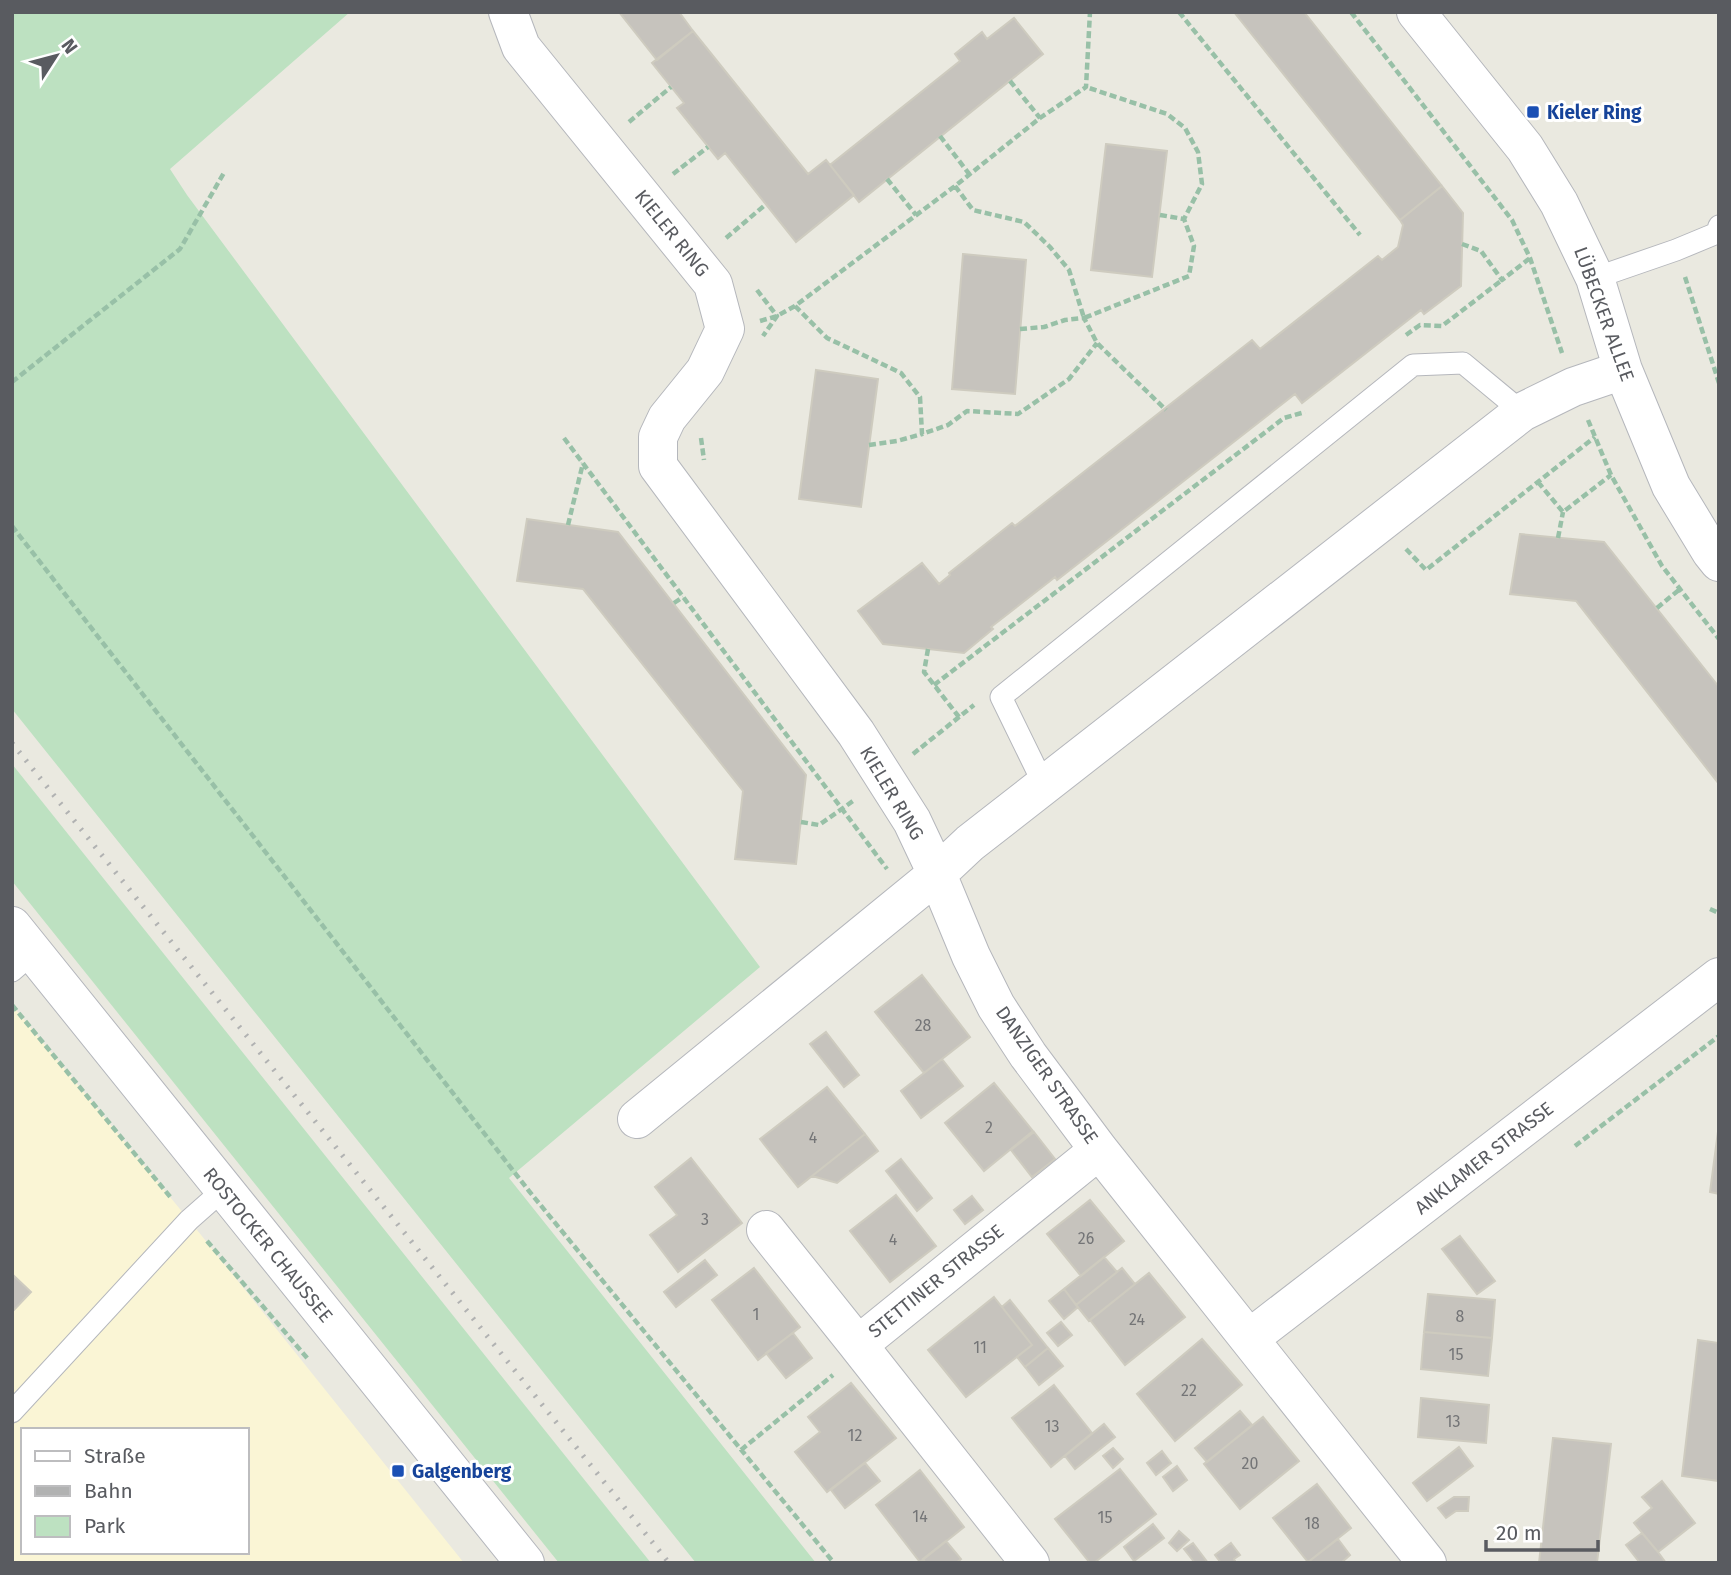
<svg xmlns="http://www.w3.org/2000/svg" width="1731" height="1575" font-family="'Fira Sans',sans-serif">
  <rect width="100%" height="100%" fill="#eae9e0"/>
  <!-- commercial -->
  <path fill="#faf5d5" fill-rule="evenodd" d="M12 1005 189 1220 464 1563H12ZM23 1430H247V1552H23Z"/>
  <!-- green -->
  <path fill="#bde1c1" d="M12 12H350L170 169 187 195 760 967 509 1178 816 1563H696L12 709Z
    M12 764 651 1563H559L12 881Z"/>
  <!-- building -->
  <path fill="#c6c3bd" stroke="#cecbbf" stroke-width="2" d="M619 12H679L693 31 657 60Z
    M1234 12H1304L1442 186 1400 220Z
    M1014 18 1043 54 859 202 830 165 960 61 955 54 982 32 987 39Z
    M693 31 808 174 826 160 854 195 796 242 725 153 718 159 677 108 684 103 652 63Z
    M1106 144 1167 151 1152 277 1091 270Z
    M1442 186 1463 213 1461 286 1424 314 1421 310 1302 403 1295 394 1057 580 1055 577 1050 581 991 627 993 629 964 653 883 644 858 611 922 563 939 584 950 575 949 573 1012 523 1015 526 1252 340 1260 349 1378 256 1382 260 1398 247 1403 225 1400 220Z
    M963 254 1026 260 1015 394 952 389Z
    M816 370 878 379 861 507 799 499Z
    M527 519 618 532 806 775 796 864 735 859 743 791 583 589 517 581Z
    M1520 534 1604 542 1719 687V784L1576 601 1510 594Z
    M922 975 970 1037 924 1073 875 1012Z
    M826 1032 859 1075 844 1087 810 1044Z
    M942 1059 963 1086 921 1118 901 1091Z
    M994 1083 1033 1131 984 1171 945 1123Z
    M827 1087 865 1134 798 1187 760 1139Z
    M1719 1124V1194L1710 1192Z
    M1034 1132 1055 1159 1032 1177 1011 1150Z
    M865 1134 878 1151 837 1183 812 1176Z
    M691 1158 742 1223 678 1272 650 1235 677 1215 655 1187Z
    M901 1159 932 1198 917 1211 886 1171Z
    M896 1195 936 1246 890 1282 850 1231Z
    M972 1196 983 1210 965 1224 954 1210Z
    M1090 1200 1124 1241 1081 1276 1047 1234Z
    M1460 1236 1495 1281 1477 1294 1442 1249Z
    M1104 1257 1117 1272 1076 1305 1064 1289Z
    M705 1260 717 1275 676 1307 664 1292Z
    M754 1268 800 1327 758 1360 712 1300Z
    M1122 1268 1135 1284 1089 1321 1076 1305Z
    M1149 1273 1185 1317 1125 1365 1090 1320Z
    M12 1274 31 1292 12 1312Z
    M1064 1289 1078 1307 1064 1319 1049 1301Z
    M1428 1294 1495 1300 1492 1338 1424 1332Z
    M994 1297 1032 1345 966 1397 928 1350Z
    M1010 1300 1048 1348 1025 1367 1017 1357 1032 1345 1002 1307Z
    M1061 1322 1072 1335 1058 1346 1047 1333Z
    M1424 1332 1492 1338 1488 1376 1421 1369Z
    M793 1333 812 1358 786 1378 766 1353Z
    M1202 1339 1242 1385 1175 1441 1137 1394Z
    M1698 1340 1719 1343V1481L1682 1476Z
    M1048 1348 1063 1366 1039 1385 1025 1367Z
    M851 1383 896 1438 827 1492 795 1452 820 1432 808 1417Z
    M1054 1385 1092 1433 1051 1467 1012 1418Z
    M1421 1398 1489 1405 1486 1443 1418 1437Z
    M1240 1411 1252 1425 1207 1462 1195 1448Z
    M1263 1417 1299 1461 1240 1509 1204 1464Z
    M1104 1424 1115 1437 1075 1469 1065 1456Z
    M1553 1438 1611 1444 1597 1563H1539Z
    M1459 1447 1473 1466 1427 1501 1413 1483Z
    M1113 1448 1123 1459 1113 1468 1103 1456Z
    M1162 1451 1171 1463 1156 1475 1147 1463Z
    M865 1463 880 1481 845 1508 831 1490Z
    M1177 1466 1187 1480 1173 1491 1163 1477Z
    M1120 1469 1156 1514 1094 1563H1090L1055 1519Z
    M920 1470 964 1527 920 1562 876 1505Z
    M1662 1481 1695 1523 1658 1552 1634 1523 1652 1508 1642 1497Z
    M1317 1484 1351 1528 1308 1562 1273 1518Z
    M1454 1497H1469L1468 1511H1456L1446 1518 1438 1508Z
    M1153 1524 1164 1538 1134 1561 1124 1547Z
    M1179 1531 1189 1540 1177 1551 1169 1543Z
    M1642 1533 1658 1552 1666 1563H1640L1626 1545Z
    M1338 1539 1350 1555 1341 1563H1307Z
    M946 1541 961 1559 956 1563H926L923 1559Z
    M1193 1543 1208 1563H1195L1184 1549Z
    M1231 1543 1240 1555 1234 1559 1236 1563H1221L1215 1555Z"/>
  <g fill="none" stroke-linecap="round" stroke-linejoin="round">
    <defs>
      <path id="lane" d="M1595 278 1676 250 1717 233 1719 226
        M1044 785 1001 697 1413 365 1463 363 1522 412
        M12 971 34 952
        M12 1412 189 1220 223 1190"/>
      <path id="street" d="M508 12 521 47 713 284 725 329 705 371 667 418 658 437V466L856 733 912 821 937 874 970 843 1522 412 1573 387 1623 370
        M1416 12 1525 148 1559 203 1595 278 1623 370 1671 486 1711 552 1719 562
        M637 1119 937 874 971 956 996 1006 1028 1055 1099 1150 1427 1563
        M766 1230 858 1345
        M1250 1338 1719 977
        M1030 1563 858 1345 1099 1150"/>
      <path id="secondary" d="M12 926 525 1563"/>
    </defs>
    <!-- lane casing -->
    <use href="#lane" stroke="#b5b7bc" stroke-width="23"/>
    <!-- street casing -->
    <use href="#street" stroke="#b5b7bc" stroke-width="40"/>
    <!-- secondary casing -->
    <use href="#secondary" stroke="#b4b6bc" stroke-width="40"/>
    <!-- path -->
    <path stroke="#98c0a7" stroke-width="4.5" stroke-dasharray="7 3.5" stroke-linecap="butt" d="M1179 12 1360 235
      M1351 12 1512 220 1530 258 1562 353
      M1010 81 1040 118
      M629 122 671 87
      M940 136 970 175
      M673 174 708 147
      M887 179 916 215
      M955 186 973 210 1024 222 1050 247 1069 270 1084 318 1189 276 1194 246 1184 219 1202 184 1198 152 1185 128 1167 114 1086 87
      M1160 215 1184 219
      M726 238 765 205
      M1462 244 1481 251 1502 280 1530 258
      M1685 277 1719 383
      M757 290 777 316 763 336
      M795 306 827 338 901 373 920 397 922 434 948 425 967 411 1018 414 1069 379 1097 343
      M760 321 777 316 795 306 955 186 1040 118 1086 87 1090 12
      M1020 329 1044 327 1065 320 1084 318 1097 343 1166 410
      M1406 335 1420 325 1442 326 1502 280
      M12 382 180 249 225 171
      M1588 420 1611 475 1662 566 1719 639
      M564 438 887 869
      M701 438 704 460
      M869 445 897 441 922 434
      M1538 482 1563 512 1611 475
      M568 525 583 463
      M12 526 529 1191 834 1563
      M1558 538 1563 512
      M1406 549 1426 570 1595 437
      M674 603 683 597
      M1657 608 1680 589
      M928 649 924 672 959 717
      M934 685 1284 418 1305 412
      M913 754 974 705
      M801 822 819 825 853 801
      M1710 909 1719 913
      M12 1005 172 1199
      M1575 1146 1719 1036
      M207 1241 308 1359
      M741 1450 833 1375"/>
    <!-- lane -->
    <use href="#lane" stroke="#fff" stroke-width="21"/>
    <!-- street -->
    <use href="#street" stroke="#fff" stroke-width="38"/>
    <!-- secondary -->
    <use href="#secondary" stroke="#fff" stroke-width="38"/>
    <!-- rail -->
    <path stroke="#b1b2b2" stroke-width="5" stroke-dasharray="2 9" stroke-linecap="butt" d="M12 743 669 1563"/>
  </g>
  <!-- markers -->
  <g fill="#1a4fb4" stroke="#fff" stroke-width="2.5">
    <rect x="1526" y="105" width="14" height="14" rx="3.5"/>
    <rect x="391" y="1464" width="14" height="14" rx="3.5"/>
  </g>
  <g text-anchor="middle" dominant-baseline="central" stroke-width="6" stroke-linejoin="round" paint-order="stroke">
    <!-- number labels -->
    <g font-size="16" fill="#747577">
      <text x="923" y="1025">28</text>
      <text x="989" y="1127">2</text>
      <text x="813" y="1137">4</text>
      <text x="705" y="1219">3</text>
      <text x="1086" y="1238">26</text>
      <text x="893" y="1239">4</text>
      <text x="756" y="1314">1</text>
      <text x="1460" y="1316">8</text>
      <text x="1137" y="1319">24</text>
      <text x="980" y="1347">11</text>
      <text x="1456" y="1354">15</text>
      <text x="1189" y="1390">22</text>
      <text x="1453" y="1421">13</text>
      <text x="1052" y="1426">13</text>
      <text x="855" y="1435">12</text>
      <text x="1250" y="1463">20</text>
      <text x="920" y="1516">14</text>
      <text x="1105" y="1517">15</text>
      <text x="1312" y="1523">18</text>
    </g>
    <!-- transit labels -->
    <g font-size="19" font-weight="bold" fill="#164399" stroke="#fff" text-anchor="start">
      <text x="1547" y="112">Kieler Ring</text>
      <text x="412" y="1471">Galgenberg</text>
    </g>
    <!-- street labels -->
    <g font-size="19" fill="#595b60" stroke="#fff">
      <text transform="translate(672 233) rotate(51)">KIELER RING</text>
      <text transform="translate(1604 314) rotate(70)">LÜBECKER ALLEE</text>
      <text transform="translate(892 793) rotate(59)">KIELER RING</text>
      <text transform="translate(1047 1075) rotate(55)">DANZIGER STRASSE</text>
      <text transform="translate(1484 1158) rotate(-38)">ANKLAMER STRASSE</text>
      <text transform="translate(268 1245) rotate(51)">ROSTOCKER CHAUSSEE</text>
      <text transform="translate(936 1281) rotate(-39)">STETTINER STRASSE</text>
    </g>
  </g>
  <!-- border -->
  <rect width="1731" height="1575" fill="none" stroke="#595b60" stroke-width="28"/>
  <!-- legend -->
  <rect x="21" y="1428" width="228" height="126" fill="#ffffff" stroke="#bdbdbf" stroke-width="2"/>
  <rect x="35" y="1451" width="35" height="10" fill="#ffffff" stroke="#bdbdbf" stroke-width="2"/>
  <text x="84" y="1463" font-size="21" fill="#595b60">Straße</text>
  <rect x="35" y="1486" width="35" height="10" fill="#b1b2b2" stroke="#bdbdbf" stroke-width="2"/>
  <text x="84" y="1498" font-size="21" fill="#595b60">Bahn</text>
  <rect x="35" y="1516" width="35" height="21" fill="#bde1c1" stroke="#bdbdbf" stroke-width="2"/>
  <text x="84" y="1533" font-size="21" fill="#595b60">Park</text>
  <!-- north arrow -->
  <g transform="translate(56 56) rotate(54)" stroke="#ffffff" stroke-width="5" paint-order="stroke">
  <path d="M0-5L12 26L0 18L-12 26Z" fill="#595b60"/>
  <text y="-10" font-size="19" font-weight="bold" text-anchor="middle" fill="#595b60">N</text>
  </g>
  <!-- scale -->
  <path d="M1486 1540v10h112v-10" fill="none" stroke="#595b60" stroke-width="3.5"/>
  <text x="1496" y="1540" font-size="21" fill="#595b60" stroke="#ffffff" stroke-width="5" paint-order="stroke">20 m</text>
</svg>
